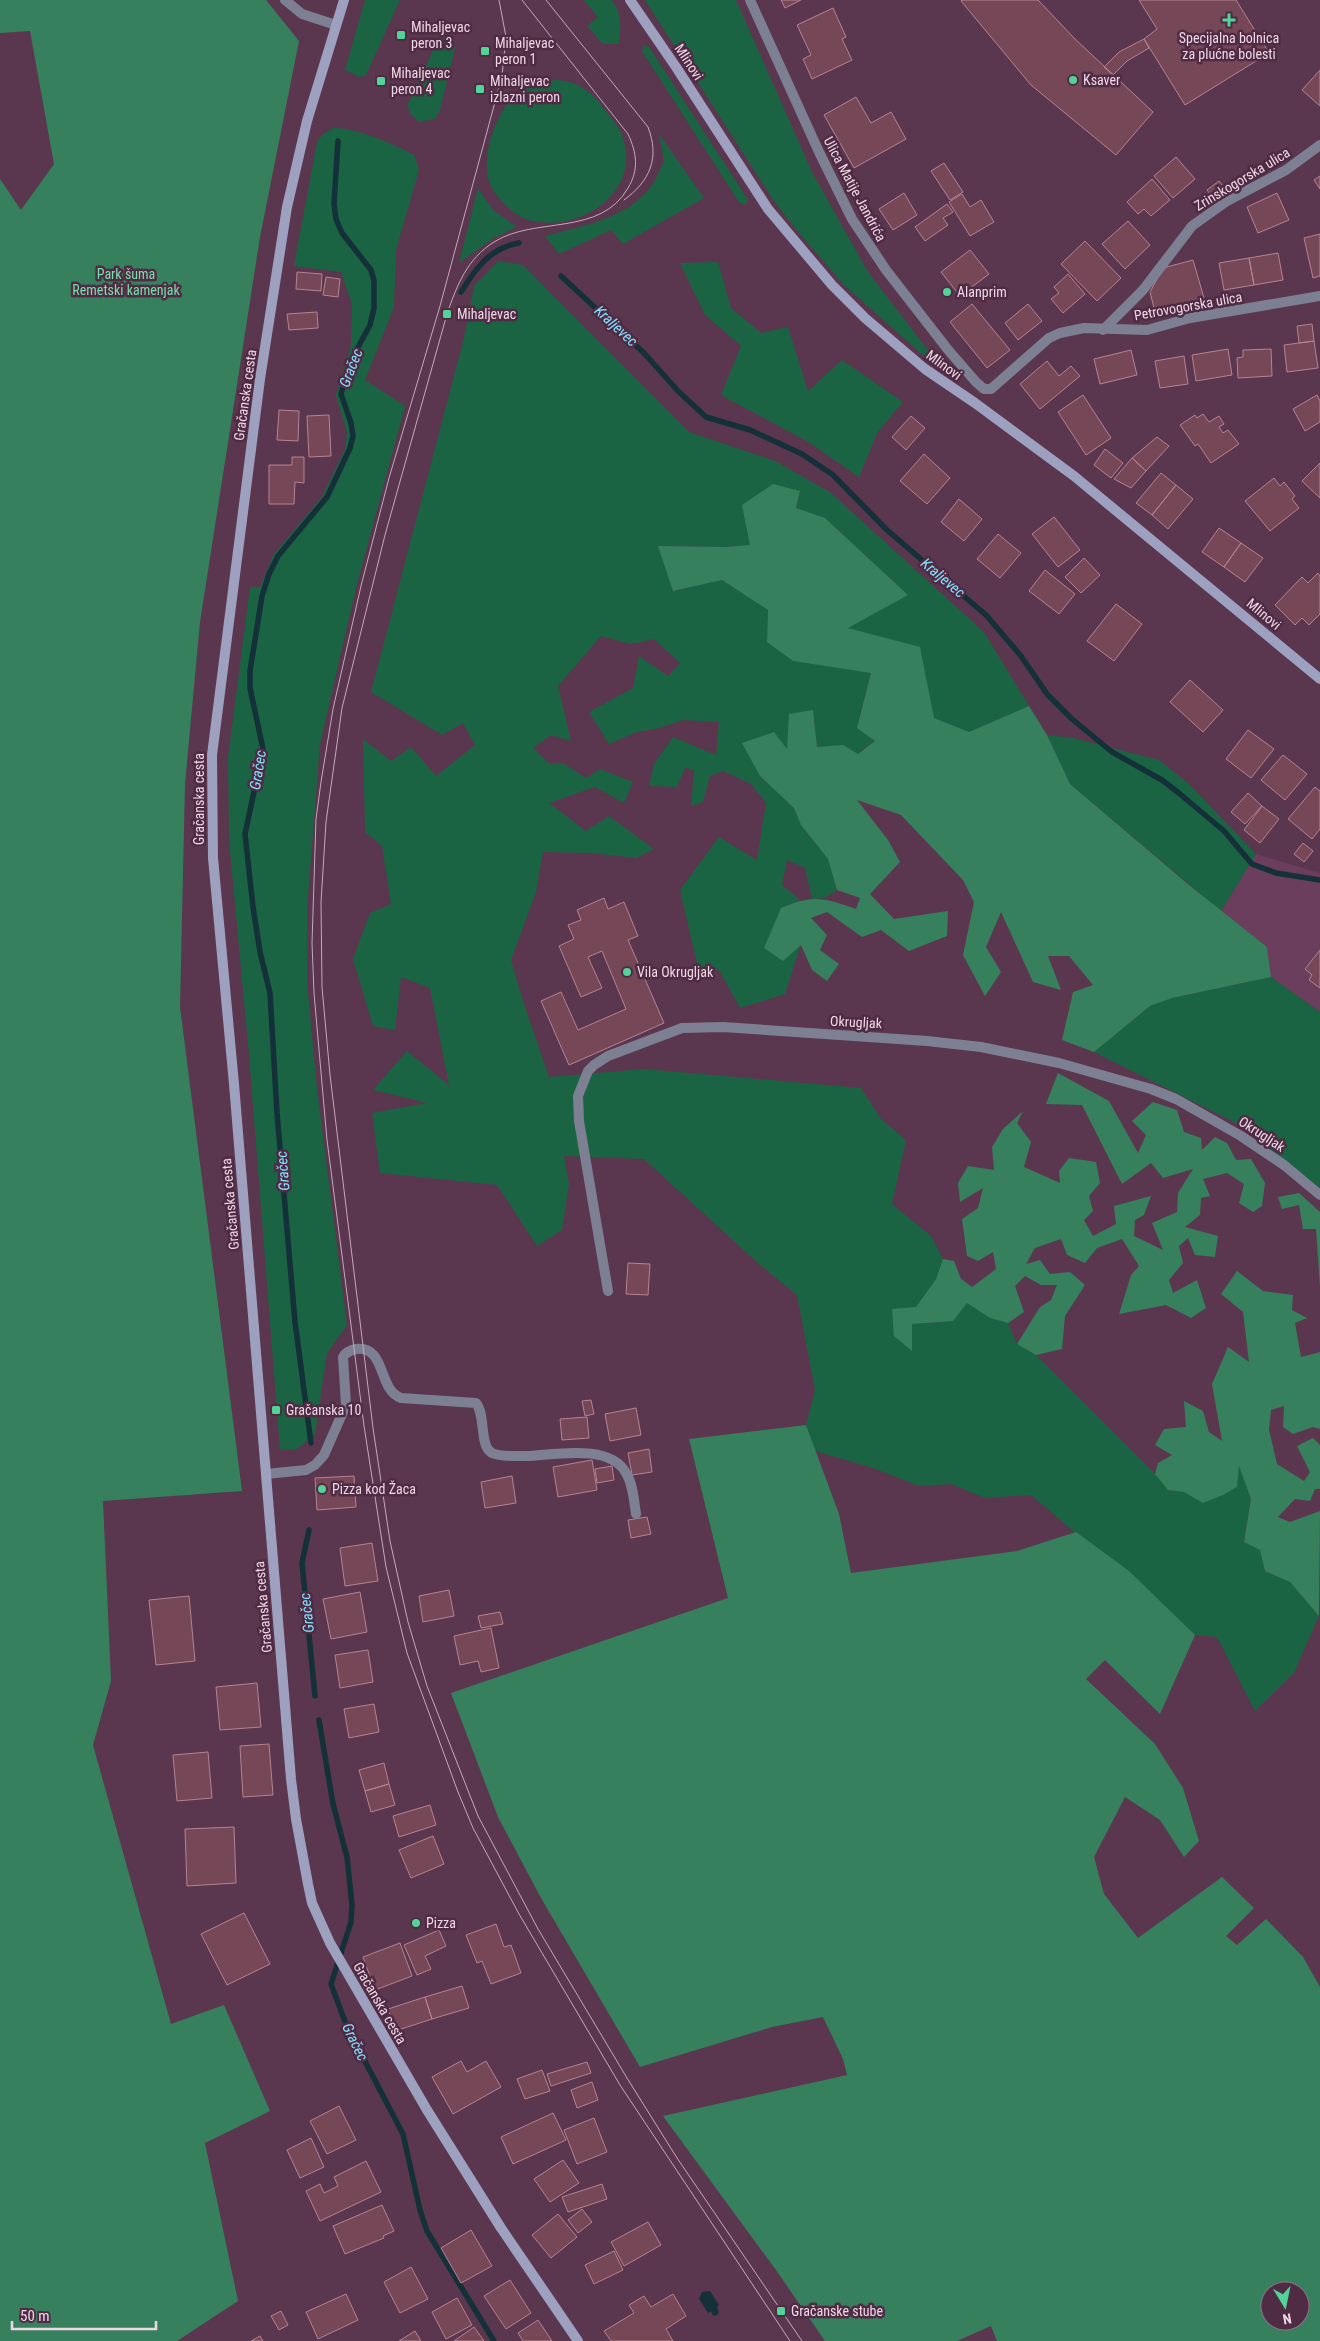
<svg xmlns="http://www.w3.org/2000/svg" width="1320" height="2341" font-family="'Roboto Condensed',sans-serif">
  <rect width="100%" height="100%" fill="#5b364f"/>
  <!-- built -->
  <path fill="#6a3e5c" d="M1256 854 1320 873V1012L1271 977 1267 947 1221 911Z"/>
  <!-- green -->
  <path fill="#1b6443" d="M365 0H400L366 75 360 77 345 70Z
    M584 0H612C622 14 621 27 619 44H603L587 26 598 17Z
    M645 0H736L812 172 868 272 937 362 934 365 844 285 799 233 774 201Z
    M440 36 450 37 455 48 440 110 435 119 418 122 409 112 408 104Z
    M644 45 649 47 747 198 748 201 746 204H741L737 199 642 51Z
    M556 80C578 81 593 92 605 110 611 118 619 126 622 135 643 189 584 232 533 221 517 218 504 205 495 193 474 167 497 104 523 88 533 82 545 81 556 80Z
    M333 128C355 127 394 144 414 155L419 170 396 250 394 307 365 380 405 406 356 588 320 744 307 909V982L317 1088 347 1325 327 1353 315 1434 297 1449 280 1450 249 1055 229 840 228 758 250 587H260L274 554 322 497 345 449 347 432 336 395 351 346 352 304 341 272 294 266 317 142 323 134Z
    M659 134 704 198 623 244 611 230 559 254 545 236C586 225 641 216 659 172 660 169 663 165 663 162 664 153 660 143 659 134Z
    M478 188 493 210 517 227 494 238 459 263Z
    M498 261 523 265 689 432 775 461 830 492 984 632 1029 706 969 732 934 718 920 648 847 628 907 594 825 518 796 508 800 491 750 545 725 547 658 546 673 591 722 580 768 610 767 642 793 661 871 672 857 728 875 741 857 754 843 745 817 748 813 710 787 750 760 776 794 808 801 825 828 859 837 890 825 898 812 899 805 868 787 860 782 885 800 900 781 908 783 961 801 944 785 994 740 1008 719 970 699 972 680 890 719 837 757 860 766 803 751 784 723 771 710 776 703 802 691 806 694 770 685 768 677 787 649 786 654 764 673 737 716 755 719 722 683 720 660 728 637 732 609 744 589 712 633 688 639 656 668 676 680 663 654 639 631 644 601 636 558 686 571 741 551 735 533 748 550 764 563 763 586 778 600 769 633 782 624 803 595 787 549 803 586 831 609 816 654 849 636 858 590 853 543 852 536 892 511 960 523 1001 549 1077 644 1069 861 1088 881 1119 906 1140 892 1204 931 1236 943 1259 936 1279 916 1307 912 1324 953 1321 967 1302 990 1318 1008 1323 1017 1344 1036 1355 1155 1474 1168 1490 1184 1492 1239 1465 1251 1499 1244 1542 1260 1550 1265 1571 1290 1582 1319 1616 1294 1673 1255 1711 1217 1637 1195 1635 1031 1495 985 1498 951 1484 919 1486 873 1468 815 1451 806 1425 815 1390 797 1295 760 1265 644 1159 564 1156 569 1184 562 1230 537 1246 497 1185 380 1173 372 1113 427 1103 373 1090 407 1051 449 1085 430 988 401 977 395 1030 373 1026 353 959 370 913 391 904 382 846 365 832 363 739 391 761 411 747 436 776 475 745 463 723 442 735 371 692 464 338 474 286Z
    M718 262 731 308 761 333 788 327 808 391 842 360 903 402 877 433 859 477 810 443 721 395 741 346 705 315 680 263Z
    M1047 735 1073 738 1159 760 1189 784 1256 854 1221 911 1070 784Z
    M1271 977 1320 1012V1188L1238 1124 1094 1052 1150 1006 1172 998Z"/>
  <!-- forest -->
  <path fill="#37805d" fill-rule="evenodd" d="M0 0H266L299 41 260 237 200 622 185 784 180 1007 242 1491 103 1501 111 1681 93 1745 171 2024 224 2005 270 2111 205 2143 238 2301 177 2341H0V179L21 210 54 164 30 31 0 33Z
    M773 484 800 491 796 508 825 518 908 595 848 628 920 647 934 718 969 732 1029 706 1047 735 1070 784 1189 885 1267 947 1271 977 1172 998 1150 1006 1094 1052 1062 1040 1073 992 1093 985 1069 956H1048L1061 990 1033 982 1001 912 986 947 1001 972 985 996 963 955 974 902 963 880 901 815 857 800 888 840 900 862 870 894 894 919 948 911 947 936 909 951 881 930 862 937 827 912 811 918 827 935 820 950 839 964 827 981 812 970 801 945 783 961 764 948 781 908C814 894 824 898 856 909L860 898 837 890 828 859 801 825 794 808 760 776 742 743 774 732 787 749 789 714 813 710 817 747 843 745 858 754 875 741 857 728 871 673 793 661 767 642 768 610 722 580 673 591 658 546 725 547 750 545 742 505Z
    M1058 1073 1109 1101 1138 1153 1146 1135 1132 1121 1153 1102 1177 1110 1184 1132 1201 1138 1202 1150 1215 1137 1227 1143 1236 1160 1251 1159 1265 1183 1262 1206 1253 1212 1239 1203 1244 1184 1227 1173 1203 1179 1210 1196 1201 1198 1200 1215 1185 1227 1218 1236 1215 1257 1195 1255 1188 1238 1179 1246 1183 1263 1169 1280 1173 1293 1197 1280 1206 1308 1191 1318 1166 1305 1119 1314 1131 1275 1139 1266 1122 1239 1097 1248 1085 1263 1067 1255 1061 1239 1035 1248 1026 1264 1040 1260 1050 1274 1070 1272 1085 1285 1065 1316 1062 1349 1036 1355 1017 1344 1040 1307 1051 1300 1057 1285H1041L1025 1276 1015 1286 1024 1312 1008 1323 990 1318 967 1303 953 1321 912 1324V1351L894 1336 892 1309 916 1307 936 1279 943 1259 954 1261 961 1279 972 1287 996 1269 993 1252 978 1261 967 1256 962 1219 978 1208 983 1188 960 1202 958 1183 968 1166 994 1170 992 1147 1003 1129 1023 1111 1017 1123 1031 1142 1024 1167 1060 1183 1059 1171 1069 1158 1096 1162 1100 1183 1089 1196 1093 1211 1084 1220 1093 1236 1116 1224 1114 1206 1151 1196 1144 1215 1135 1220 1134 1236 1163 1250 1152 1223 1177 1212 1178 1193 1193 1169 1163 1178 1151 1163 1122 1184 1082 1105 1046 1104Z
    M1299 1193 1320 1212V1287L1316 1229H1303L1299 1205 1282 1209 1278 1197Z
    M1237 1271 1263 1291 1293 1295 1292 1310 1307 1318 1295 1323 1301 1357 1320 1352V1429L1313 1427 1293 1434 1283 1427 1284 1406 1271 1410 1269 1430 1277 1464 1304 1481 1310 1472 1297 1446 1313 1438 1320 1445V1489H1315L1310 1501 1295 1499 1278 1517 1290 1522 1320 1511 1319 1616 1290 1582 1265 1571 1260 1550 1244 1542 1251 1499 1239 1466 1237 1487 1223 1495 1203 1503 1184 1492 1168 1490 1155 1474 1158 1463 1172 1455 1155 1445 1164 1429 1186 1427 1184 1401 1203 1411 1209 1432 1222 1441 1212 1384 1228 1347 1249 1362 1243 1312 1221 1294Z
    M806 1425 839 1514 851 1573 1017 1551 1076 1532 1129 1571 1195 1635 1160 1714 1105 1660 1086 1679 1155 1744 1183 1788 1199 1841 1184 1857 1160 1820 1125 1797 1094 1857 1104 1894 1138 1938 1222 1877 1254 1908 1226 1936 1237 1945 1266 1919 1303 1957 1320 1987V2341H997L991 2326 957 2341H825L776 2270 663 2116 847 2075 843 2059 823 2017 772 2027 640 2067 541 1898 498 1817 451 1693 728 1598 689 1439ZM1270 2291H1300V2321H1270Z"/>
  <!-- water -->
  <path fill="#143038" d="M710 2291 719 2305 717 2307 719 2312 717 2315 713 2316 711 2311 708 2313 699 2299 702 2292Z"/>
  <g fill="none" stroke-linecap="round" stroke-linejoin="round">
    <!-- stream -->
    <path stroke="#143038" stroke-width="5.5" d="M561 276 644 353 678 391 706 417 750 430 802 454 833 475 887 530 986 615 1021 656 1047 694 1072 719 1112 752 1162 780 1180 794 1224 831 1252 864 1276 873 1320 880
      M461 292C476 268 490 248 519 243
      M311 1443 295 1322 277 1113 270 993 260 952 253 907 245 834 263 749 250 688V671L262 596 269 574 278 556 327 497 350 448 353 436 351 423 341 394 350 362 370 325 374 308V281L371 270 342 233 336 219 334 204 338 141
      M309 1530 302 1563 315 1696
      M319 1720 333 1804 347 1857 352 1905 351 1922 331 1984 347 2027 403 2134 420 2210 427 2231 494 2341"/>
  </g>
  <!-- building -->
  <path fill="#764857" stroke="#b68392" d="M781 0H801L785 8Z
    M962 0H1038L1075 39 1153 112 1116 155 1031 85 961 1Z
    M1139 0H1236L1269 53 1185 105 1144 39 1157 29Z
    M833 8 846 37 842 39 852 60 812 79 803 59 811 55 797 25Z
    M1144 39 1149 48 1127 61 1113 75 1104 67 1119 52Z
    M1320 70V106L1302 90Z
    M856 97 871 123 891 112 906 139 854 168 824 115Z
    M1176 157 1195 179 1173 198 1154 176Z
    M944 163 963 192 950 200 931 171Z
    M1320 176V189L1314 180Z
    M1152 179 1170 200 1151 216 1144 209 1138 214 1127 202Z
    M1219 181 1226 190 1214 199 1207 190Z
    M904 193 917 215 893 230 879 209Z
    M1277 193 1289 220 1258 233 1247 207Z
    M962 194 970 207 981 200 994 222 970 236 949 202Z
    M947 204 953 212 943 218 948 225 925 241 915 227Z
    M1128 221 1150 245 1125 269 1102 244Z
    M1320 234V276L1313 278 1304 238Z
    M1085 241 1121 278 1097 301 1061 264Z
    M970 250 989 274 960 296 941 272Z
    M1278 253 1283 280 1254 285 1249 258Z
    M1249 258 1254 285 1224 290 1219 263Z
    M1193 260 1204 298 1155 312 1150 292 1163 268Z
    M297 272 322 274 321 291 296 289Z
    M1068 274 1085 294 1063 313 1051 299 1059 293 1054 287Z
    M326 277 340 279 338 297 323 295Z
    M972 304 1010 350 987 368 950 322Z
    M1028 304 1042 321 1018 340 1005 323Z
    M317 312 318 328 289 330 287 314Z
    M1312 324 1314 341 1299 343 1297 326Z
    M1314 341 1318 368 1287 372 1284 345Z
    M1228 349 1232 375 1196 381 1192 355Z
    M1271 349 1272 376 1238 378 1237 358 1243 357V350Z
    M1131 350 1137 375 1100 384 1094 359Z
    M1184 356 1188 384 1160 388 1155 361Z
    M1047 361 1059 376 1071 366 1080 376 1040 409 1020 384Z
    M1083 395 1111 438 1086 455 1058 412Z
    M1317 395 1320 401V422L1305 431 1293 409Z
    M279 410 299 411 298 441 277 440Z
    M1203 414 1209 422 1219 416 1224 424 1219 427 1223 433 1228 430 1239 444 1211 463 1198 444 1195 446 1180 425 1195 415 1197 418Z
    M329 415 331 456 309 457 307 416Z
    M911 416 925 428 906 450 892 437Z
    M1157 437 1169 446 1146 471 1132 458Z
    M1105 449 1123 463 1111 478 1094 465Z
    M924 454 950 478 927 504 900 481Z
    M292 457H304V483L295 482 294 504H269V465H292Z
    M1132 458 1146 471 1131 488 1114 479Z
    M1320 463V498L1302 481Z
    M1161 473 1176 485 1152 515 1136 503Z
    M1274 478 1280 486 1284 482 1295 496 1292 499 1299 508 1270 531 1245 501Z
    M1176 485 1193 499 1168 529 1152 515Z
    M959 499 982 519 964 541 941 522Z
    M1054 517 1080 550 1058 567 1032 534Z
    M1219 528 1241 543 1224 567 1202 552Z
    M998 534 1021 553 1000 578 977 559Z
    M1241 543 1263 558 1245 582 1224 567Z
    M1084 558 1100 575 1081 593 1065 577Z
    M1045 570 1075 594 1059 614 1029 591Z
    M1318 573 1320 576V614L1309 625 1302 618 1295 625 1275 605 1302 577 1308 583Z
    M1116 604 1142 624 1114 661 1087 641Z
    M1190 680 1223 710 1203 732 1170 702Z
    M1248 730 1274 749 1251 778 1226 759Z
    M1283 755 1307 774 1285 800 1261 780Z
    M1315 787 1320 791V829L1312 839 1288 819Z
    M1248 793 1262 806 1245 824 1231 812Z
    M1262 806 1279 819 1260 843 1244 830Z
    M1303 843 1313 851 1304 862 1294 854Z
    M604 898 608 909 624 902 638 936 628 940 664 1023 569 1065 541 1001 561 992 578 1030 626 1009 602 951 588 957 602 988 581 997 559 946 574 939 568 925 581 920 577 910Z
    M1320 950V988L1309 980 1312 975 1305 969Z
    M628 1263 650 1264 648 1295 626 1294Z
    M591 1400 594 1414 585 1416 582 1401Z
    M636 1408 641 1435 610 1441 605 1414Z
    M587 1417 589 1438 562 1440 560 1419Z
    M649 1449 652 1472 632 1475 628 1453Z
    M592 1460 597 1490 558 1497 553 1467Z
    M612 1466 614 1480 597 1483 595 1469Z
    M354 1476 356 1507 317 1510 315 1478Z
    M512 1476 516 1503 485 1508 481 1482Z
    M647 1517 651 1534 631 1538 628 1520Z
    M372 1543 378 1581 345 1586 340 1548Z
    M449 1590 454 1616 423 1622 419 1596Z
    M360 1592 367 1632 331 1639 323 1599Z
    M189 1596 195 1661 156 1665 149 1600Z
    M500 1612 503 1624 481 1628 478 1616Z
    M491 1628 499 1668 481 1672 478 1661 460 1665 454 1636Z
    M368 1650 373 1682 340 1688 335 1655Z
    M257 1683 261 1727 220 1730 216 1687Z
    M374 1704 379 1732 349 1738 344 1709Z
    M269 1744 273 1795 243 1797 240 1746Z
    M208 1752 212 1798 177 1801 173 1755Z
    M384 1763 389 1784 365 1791 359 1770Z
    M389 1784 395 1805 371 1812 365 1791Z
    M430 1805 436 1825 399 1837 393 1816Z
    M234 1827 236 1883 187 1886 185 1829Z
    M433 1836 444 1864 411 1878 399 1850Z
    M244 1913 270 1964 227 1985 201 1934Z
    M496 1924 504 1947 511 1945 521 1973 491 1984 482 1961 477 1963 466 1935Z
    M439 1930 446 1946 425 1956 431 1969 417 1975 404 1945Z
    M400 1943 412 1976 375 1990 363 1957Z
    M462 1986 469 2008 432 2019 425 1997Z
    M425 1997 432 2019 395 2031 388 2009Z
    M461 2061 467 2072 486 2061 501 2087 453 2114 432 2077Z
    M587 2062 591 2073 551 2086 547 2074Z
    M542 2070 550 2091 525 2099 517 2079Z
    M592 2082 598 2100 577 2108 571 2090Z
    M339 2106 356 2140 327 2154 310 2121Z
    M553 2113 566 2140 513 2164 501 2137Z
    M594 2118 607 2152 577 2164 564 2130Z
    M311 2138 324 2167 300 2178 287 2150Z
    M563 2160 579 2183 550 2202 534 2179Z
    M366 2161 381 2192 320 2221 306 2191 320 2184 324 2193 338 2186 334 2177Z
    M602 2184 607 2199 568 2212 562 2197Z
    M382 2205 394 2231 383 2236 384 2238 345 2254 333 2226Z
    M582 2209 592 2222 578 2233 568 2220Z
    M558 2214 577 2237 551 2258 532 2235Z
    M648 2222 661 2245 624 2266 611 2242Z
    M471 2230 492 2266 461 2283 441 2248Z
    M614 2251 623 2270 594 2284 585 2265Z
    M411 2267 428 2299 400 2313 384 2282Z
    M510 2280 531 2313 506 2329 484 2296Z
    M346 2294 358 2320 318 2339 306 2312Z
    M673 2294 686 2316 666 2329 673 2341H611L604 2331 634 2313 629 2305 644 2296 651 2307Z
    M457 2298 472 2325 446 2339 432 2312Z
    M281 2311 288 2325 279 2330 271 2316Z
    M538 2320 552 2341H523L518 2333Z
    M474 2327 484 2341H454Z
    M415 2331 421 2341H399Z
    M260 2336 263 2341H251Z"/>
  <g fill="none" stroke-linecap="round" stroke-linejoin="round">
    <!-- minor -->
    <path stroke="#7d8093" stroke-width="10" d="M285 0 302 14 336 25
      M750 0 819 152 852 219 886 270 949 351 976 382 984 389H991L1049 338 1060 333 1084 328 1147 330 1190 318 1320 296
      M1103 330 1143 290 1192 226 1227 201 1286 170 1320 145
      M608 1291 579 1121 578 1096 588 1071 594 1065 608 1056 682 1028 723 1027 927 1041 981 1047 1059 1063 1151 1089 1176 1099 1241 1136 1284 1165 1320 1195
      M266 1474 306 1470 315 1465 324 1455 346 1405 343 1357C346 1352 351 1350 356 1349 387 1346 377 1389 401 1398L476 1403C486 1415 479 1446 492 1453 501 1457 515 1456 526 1456 554 1455 610 1443 626 1473 633 1484 634 1501 636 1514"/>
    <!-- secondary -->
    <path stroke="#9da0bf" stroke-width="10" d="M344 0 307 121 287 207 260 379 212 755 213 858 234 1084 291 1779 296 1819 308 1884 312 1903 330 1943 427 2110 501 2228 578 2341
      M630 0 676 67 768 209 832 285 865 318 925 369 975 403 1074 476 1320 679"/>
    <!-- tram -->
    <path stroke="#c5a9bb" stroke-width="1" d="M499 0 506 37 502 76 440 306 389 478 361 586 333 709 321 782 316 819 312 943 314 993 327 1140 343 1263 364 1426 386 1567 407 1653 458 1792 473 1828 519 1914 620 2085 790 2341
      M522 0 628 134C637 153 639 170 628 188 600 237 535 216 494 242 467 259 457 285 447 314L385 535 342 708 326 822 321 902 322 987 330 1075 373 1428 390 1541 408 1622 427 1686 478 1816 538 1929 627 2078 677 2158 802 2341
      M546 0 648 127C660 158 650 181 624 200"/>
  </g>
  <!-- markers -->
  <g fill="#52d397" stroke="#4f2b44" stroke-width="2">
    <path d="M1226.5 12.5h5v5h5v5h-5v5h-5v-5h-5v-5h5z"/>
    <rect x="396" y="30" width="10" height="10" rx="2.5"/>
    <rect x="480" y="46" width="10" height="10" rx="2.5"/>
    <circle cx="1073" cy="80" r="5"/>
    <rect x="376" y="76" width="10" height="10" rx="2.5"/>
    <rect x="475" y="84" width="10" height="10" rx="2.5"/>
    <circle cx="947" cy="292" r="5"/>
    <rect x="442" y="309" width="10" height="10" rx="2.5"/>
    <circle cx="627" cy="972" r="5"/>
    <rect x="271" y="1405" width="10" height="10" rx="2.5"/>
    <circle cx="322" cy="1489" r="5"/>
    <circle cx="416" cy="1923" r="5"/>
    <rect x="776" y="2306" width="10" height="10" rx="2.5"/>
  </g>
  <g text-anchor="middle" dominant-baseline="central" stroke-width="5" stroke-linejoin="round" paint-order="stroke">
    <!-- poi labels -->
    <g font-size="14" fill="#efd7e6" stroke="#4f2b44" text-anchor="start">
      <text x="411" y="27">Mihaljevac<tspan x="411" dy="16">peron 3</tspan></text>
      <text x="1229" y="38" text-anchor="middle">Specijalna bolnica<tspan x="1229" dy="16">za plućne bolesti</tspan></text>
      <text x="495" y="43">Mihaljevac<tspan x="495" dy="16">peron 1</tspan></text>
      <text x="391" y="73">Mihaljevac<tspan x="391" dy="16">peron 4</tspan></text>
      <text x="1083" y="80">Ksaver</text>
      <text x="490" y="81">Mihaljevac<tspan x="490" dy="16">izlazni peron</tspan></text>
      <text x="957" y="292">Alanprim</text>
      <text x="457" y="314">Mihaljevac</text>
      <text x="637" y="972">Vila Okrugljak</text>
      <text x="286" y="1410">Gračanska 10</text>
      <text x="332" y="1489">Pizza kod Žaca</text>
      <text x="426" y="1923">Pizza</text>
      <text x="791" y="2311">Gračanske stube</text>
    </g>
    <!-- street labels -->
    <g font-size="14" fill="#efd7e6" stroke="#4f2b44">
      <text transform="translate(689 62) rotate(57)">Mlinovi</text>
      <text transform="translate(1242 179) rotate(-31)">Zrinskogorska ulica</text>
      <text transform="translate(855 189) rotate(62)">Ulica Matije Jandrića</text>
      <text transform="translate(1188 306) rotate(-10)">Petrovogorska ulica</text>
      <text transform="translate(944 365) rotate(36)">Mlinovi</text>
      <text transform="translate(245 395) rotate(-82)">Gračanska cesta</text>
      <text transform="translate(1264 614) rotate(40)">Mlinovi</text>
      <text transform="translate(199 799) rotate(-90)">Gračanska cesta</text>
      <text transform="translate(856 1022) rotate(3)">Okrugljak</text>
      <text transform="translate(1262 1134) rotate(33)">Okrugljak</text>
      <text transform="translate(230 1204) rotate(-95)">Gračanska cesta</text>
      <text transform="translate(263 1607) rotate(-95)">Gračanska cesta</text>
      <text transform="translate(380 2003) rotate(60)">Gračanska cesta</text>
    </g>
    <!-- park labels -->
    <g font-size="14" fill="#79dfab" stroke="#4f2b44">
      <text x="126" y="274">Park šuma<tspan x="126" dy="16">Remetski kamenjak</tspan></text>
    </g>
    <!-- water labels -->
    <g font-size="15" font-style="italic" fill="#84e2ff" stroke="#4f2b44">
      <text transform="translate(616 326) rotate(43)">Kraljevec</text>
      <text transform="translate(351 368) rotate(-69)">Gračec</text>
      <text transform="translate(943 578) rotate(40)">Kraljevec</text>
      <text transform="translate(258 770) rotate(-81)">Gračec</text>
      <text transform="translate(283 1171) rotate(-94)">Gračec</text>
      <text transform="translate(307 1613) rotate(-96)">Gračec</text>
      <text transform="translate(355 2042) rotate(64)">Gračec</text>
    </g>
  </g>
  <!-- north arrow -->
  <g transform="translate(1285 2306) rotate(170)"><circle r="24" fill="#4f2b44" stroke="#8f7085"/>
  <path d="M0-4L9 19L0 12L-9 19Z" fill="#52d397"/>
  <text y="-8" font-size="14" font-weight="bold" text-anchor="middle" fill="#efd7e6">N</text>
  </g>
  <!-- scale -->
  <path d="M12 2321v8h144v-8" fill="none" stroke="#efd7e6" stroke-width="2.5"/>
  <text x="20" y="2321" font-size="15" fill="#efd7e6" stroke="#4f2b44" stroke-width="4" paint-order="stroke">50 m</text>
</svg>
